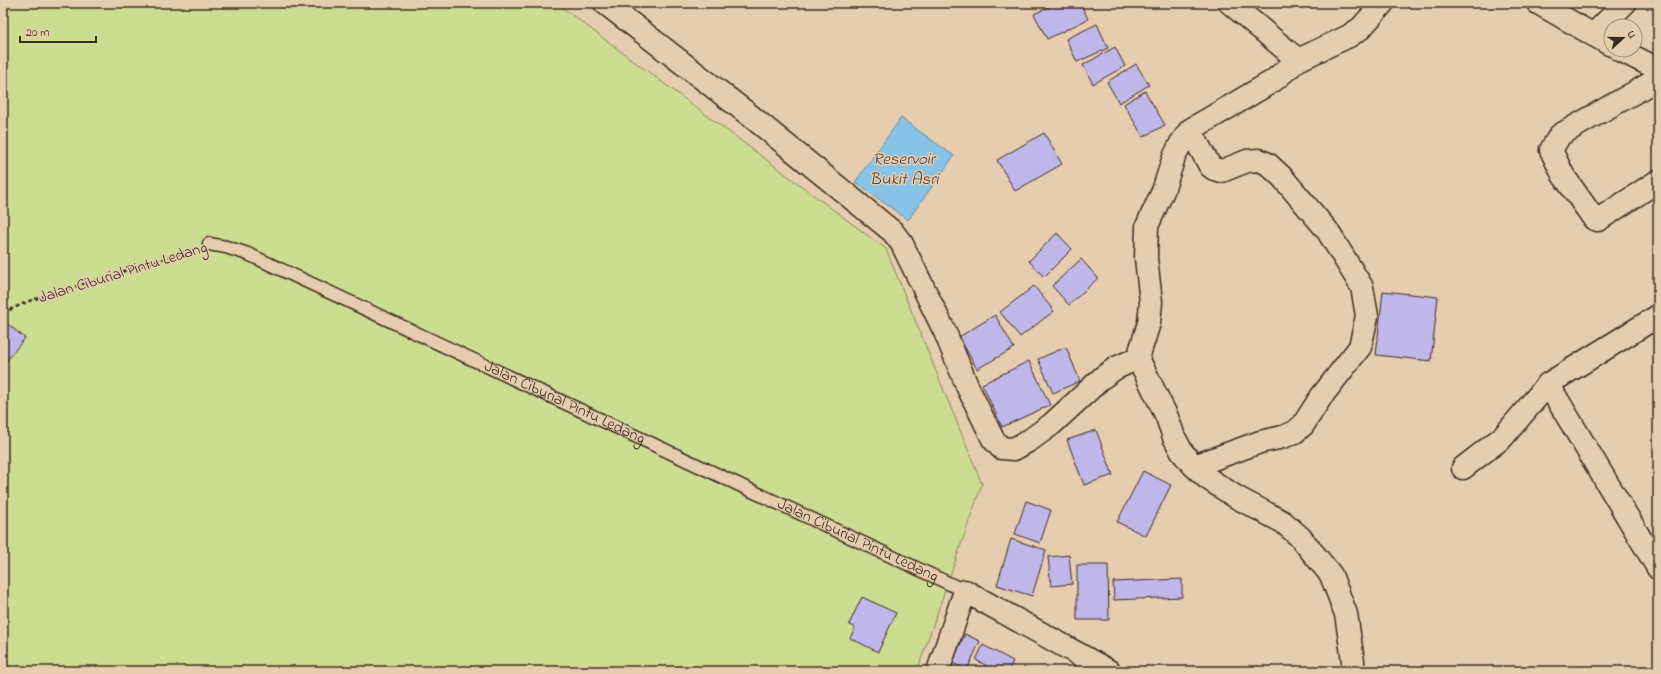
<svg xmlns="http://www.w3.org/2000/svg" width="1661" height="674" font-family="'Indie Flower',sans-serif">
  <rect width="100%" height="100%" fill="#e7cdaf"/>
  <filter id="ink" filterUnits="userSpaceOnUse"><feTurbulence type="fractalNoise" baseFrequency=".025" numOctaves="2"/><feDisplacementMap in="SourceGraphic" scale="8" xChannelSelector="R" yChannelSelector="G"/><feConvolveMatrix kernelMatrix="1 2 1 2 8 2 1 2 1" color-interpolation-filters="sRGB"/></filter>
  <g filter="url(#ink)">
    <!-- green -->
    <path fill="#ccdd92" stroke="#848458" d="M3 3H556L886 249 982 484 917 671H3Z"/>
    <!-- water -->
    <path fill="#87c3e7" stroke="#698697" d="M901 118 954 156 908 220 855 182Z"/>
    <!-- building -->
    <path fill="#bfb7e9" stroke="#3b2a1e" d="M1057 3H1080L1088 19 1047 39 1034 14Z
      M1097 24 1108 48 1077 62 1066 39Z
      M1115 47 1125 66 1093 84 1083 65Z
      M1136 64 1149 85 1119 103 1107 82Z
      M1145 91 1165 125 1143 137 1124 104Z
      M1044 133 1062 164 1015 191 997 160Z
      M1057 233 1072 249 1044 277 1029 261Z
      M1081 259 1098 278 1069 305 1052 286Z
      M1034 286 1054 311 1020 337 1000 312Z
      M1383 291 1438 297 1431 361 1376 355Z
      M995 315 1014 348 977 369 959 337Z
      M5 322 25 338 3 365V324Z
      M1066 347 1080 381 1053 393 1038 359Z
      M1029 361 1050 405 1002 427 982 384Z
      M1096 430 1113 475 1084 485 1067 440Z
      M1143 471 1171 485 1146 536 1117 522Z
      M1026 501 1051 510 1040 543 1015 534Z
      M1011 539 1046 550 1032 596 997 585Z
      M1069 555 1072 584 1051 586 1048 557Z
      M1077 565H1108L1109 620H1077Z
      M1182 579V597L1114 600 1113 582Z
      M862 597 896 613 878 652 850 638 855 628 849 624Z
      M965 634 980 641 967 670 952 663Z
      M983 645 1013 661 1008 671H996L976 660Z"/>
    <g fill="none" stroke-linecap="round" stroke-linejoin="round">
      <defs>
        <g id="lane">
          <path id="s1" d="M209 244 226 247 248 254 965 591"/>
        </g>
        <path id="street" d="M605 3 752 117 893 232 902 244 945 332 968 388 993 439 1001 448 1014 449 1030 440 1052 424 1103 377 1116 368 1138 358
          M1230 3 1298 60
          M1538 3 1611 45
          M1593 35 1625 3
          M1620 50 1658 69
          M1658 79 1560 135 1551 150 1563 175 1594 219 1598 220 1658 181
          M1190 130 1210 166 1214 169 1222 171 1247 161 1259 160 1268 164 1282 177 1327 230 1362 287 1367 316 1360 347 1321 397 1303 425 1295 432 1283 437 1260 442 1194 466
          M1548 384 1658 568
          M1463 468 1503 437 1548 384 1658 316
          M938 671 965 591 1109 671
          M1353 671V661L1346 614 1331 575 1300 537 1283 522 1236 497 1207 478 1194 466 1182 452 1174 437 1167 417 1138 358 1149 323 1151 302 1146 258 1147 226 1163 191 1174 157 1181 143 1190 130 1273 81 1298 60 1349 36 1361 28 1383 3"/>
      </defs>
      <!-- lane casing -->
      <use href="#lane" stroke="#3b2a1e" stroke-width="15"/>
      <!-- street casing -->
      <use href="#street" stroke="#3b2a1e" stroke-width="25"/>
      <!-- path -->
      <path stroke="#3b2a1e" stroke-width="2.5" stroke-dasharray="4 3" stroke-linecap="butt" d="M3 313 29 301 191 250"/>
      <!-- lane -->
      <use href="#lane" stroke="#e7cdaf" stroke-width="12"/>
      <!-- street -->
      <use href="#street" stroke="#e7cdaf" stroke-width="22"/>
    </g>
  </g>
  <g text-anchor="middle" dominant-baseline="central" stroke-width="3" stroke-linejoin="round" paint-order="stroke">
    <!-- street labels -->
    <g font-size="16" fill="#3b2a1e" stroke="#e7cdaf">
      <text transform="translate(123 273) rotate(-17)">Jalan Ciburial Pintu Ledang</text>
      <text stroke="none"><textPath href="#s1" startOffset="390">Jalan Ciburial Pintu Ledang</textPath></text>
      <text stroke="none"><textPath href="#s1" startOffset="714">Jalan Ciburial Pintu Ledang</textPath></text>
    </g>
    <!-- water labels -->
    <g font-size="17" font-style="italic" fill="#46413c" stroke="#e7cdaf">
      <text x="904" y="159">Reservoir<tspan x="904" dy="20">Bukit Asri</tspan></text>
    </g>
  </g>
  <!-- margin -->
  <rect width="1661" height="674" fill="none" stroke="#e7cdaf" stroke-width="16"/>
  <rect x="8" y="8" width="1645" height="658" fill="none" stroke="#3b2a1e" stroke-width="1.5" filter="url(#ink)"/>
  <!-- north arrow -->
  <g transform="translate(1623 38) rotate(69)"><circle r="19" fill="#e7cdaf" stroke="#a28c75"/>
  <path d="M0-3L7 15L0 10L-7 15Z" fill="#3b2a1e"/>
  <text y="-6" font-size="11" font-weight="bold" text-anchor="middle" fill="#3b2a1e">U</text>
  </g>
  <!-- scale -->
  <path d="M20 36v6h76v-6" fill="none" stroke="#3b2a1e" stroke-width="2"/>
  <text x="26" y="36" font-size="12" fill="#3b2a1e" stroke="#e7cdaf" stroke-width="3" paint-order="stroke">20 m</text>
</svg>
